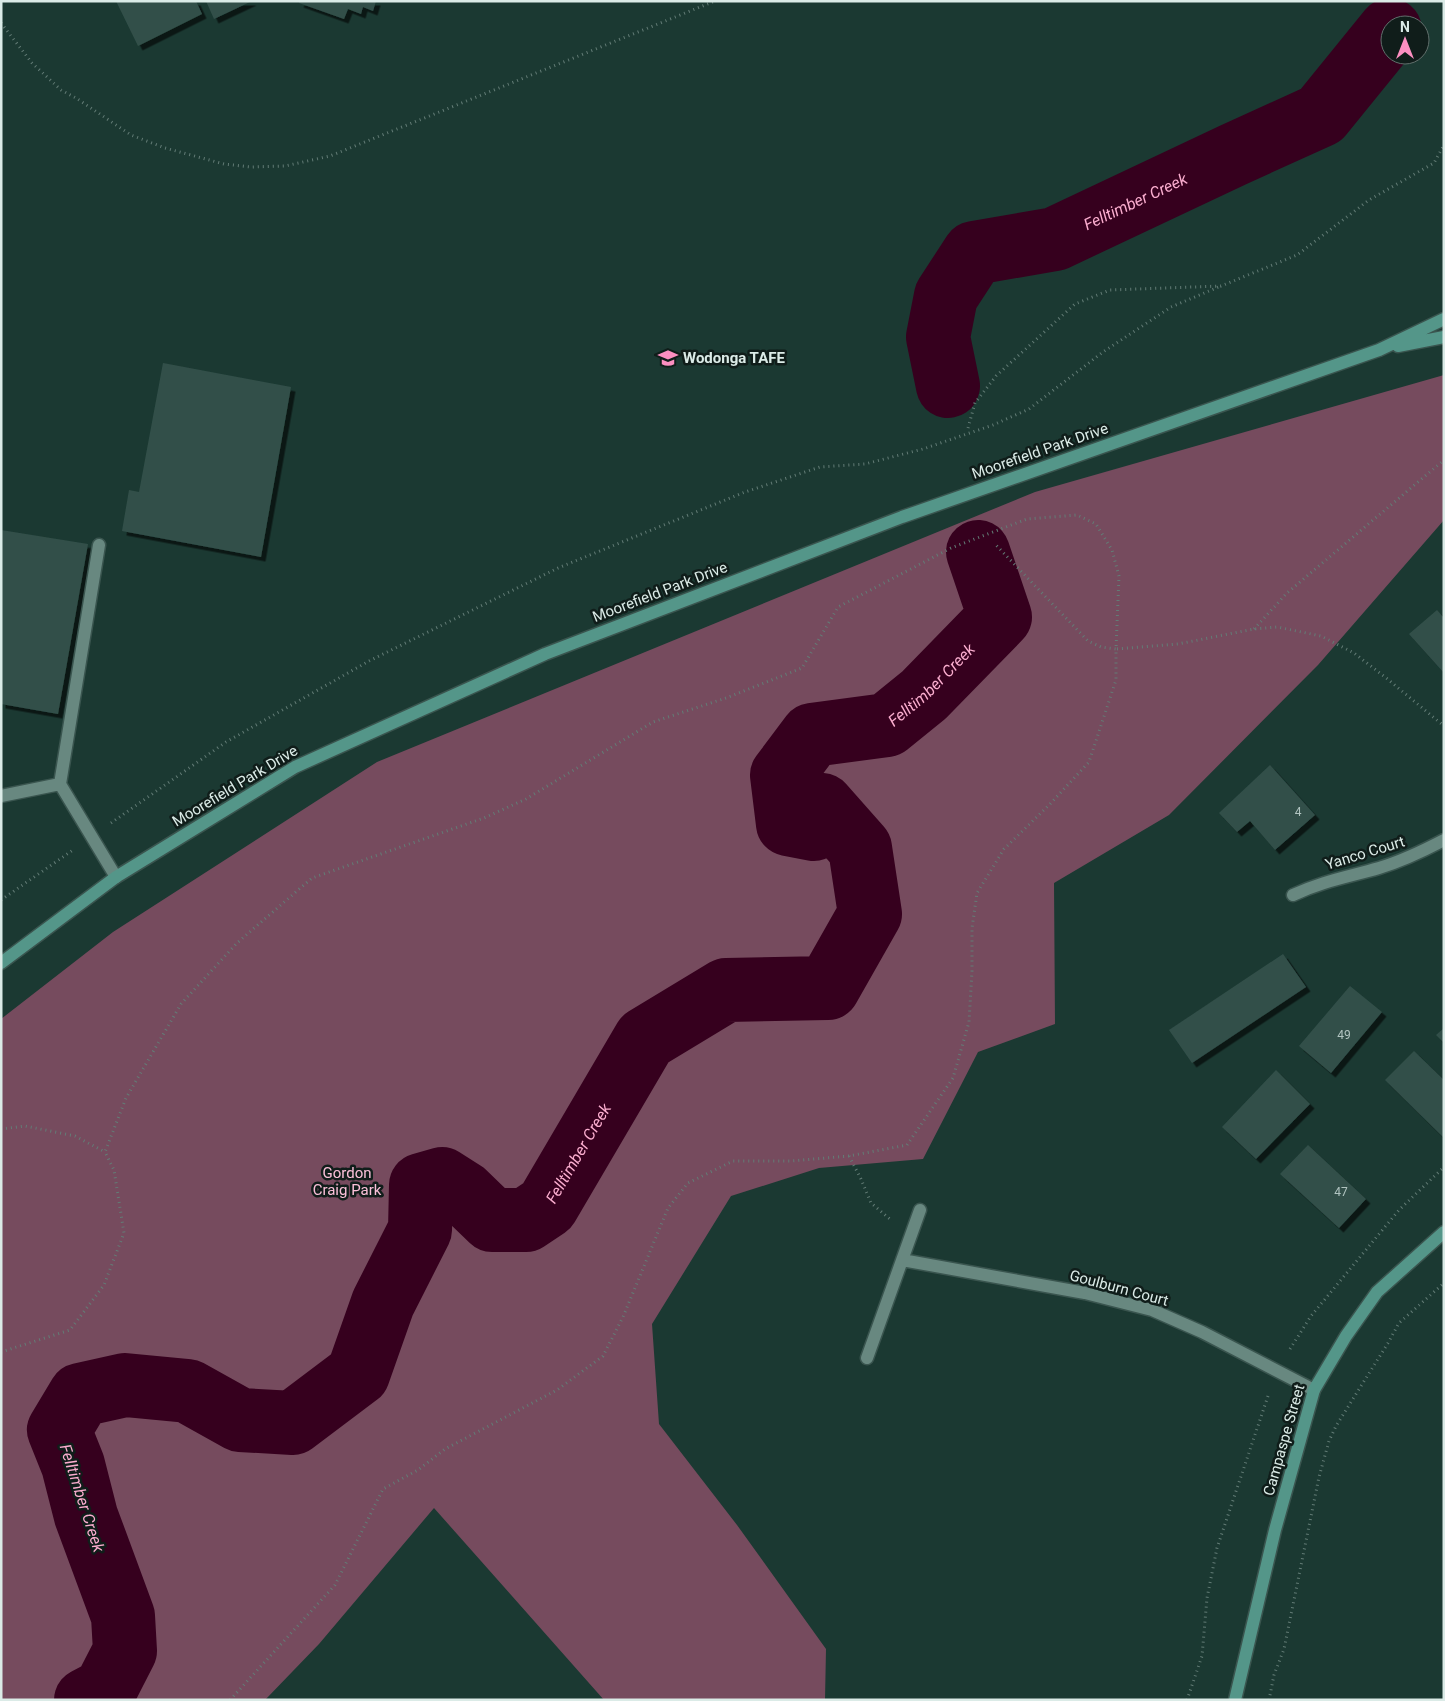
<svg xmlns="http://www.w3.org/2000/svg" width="1445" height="1701" font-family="Roboto,sans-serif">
  <defs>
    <filter id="shadow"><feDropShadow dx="4.5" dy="4.5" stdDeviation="0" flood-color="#0009"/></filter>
  </defs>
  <rect width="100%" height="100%" fill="#1b3932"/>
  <!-- green -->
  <path fill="#764b5e" d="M1444 375V520L1318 665 1169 815 1054 883 1055 1024 978 1052 923 1159 819 1168 731 1196 652 1324 659 1424 737 1525 826 1649 825 1700H604L434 1508 319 1644 265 1700H1V1019L113 932 377 762 1035 492Z"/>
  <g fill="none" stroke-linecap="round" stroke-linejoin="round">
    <!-- river -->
    <g stroke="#36001e" stroke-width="64">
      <path id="s1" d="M948 386 938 337 946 296 974 253 1055 239 1233 155 1321 115 1390 30"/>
      <path id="s2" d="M86 1700 105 1690 125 1651 123 1616 86 1516 73 1465 59 1430 80 1395 125 1385 188 1391 240 1420 293 1423 358 1374 383 1303 420 1230 421 1185 442 1179 464 1193 492 1220H526L547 1206 645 1039 726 990 828 988 870 914 860 848 822 805 814 829 788 824 782 775 812 735 887 725 924 695 1000 617 978 552"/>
    </g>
  </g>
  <!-- building -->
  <path fill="#324f49" filter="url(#shadow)" d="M116 1H196L202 14 138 46Z
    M206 1H252L214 19Z
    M300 1H376L373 11 363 7 361 14 348 9 344 19 299 3Z
    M163 363 291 387 261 557 122 531 129 490 139 492Z
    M1 530 88 544 58 714 1 704Z
    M1437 610 1444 618V673L1409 634Z
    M1270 765 1315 815 1275 850 1250 821 1237 832 1219 813Z
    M1283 954 1306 987 1192 1063 1169 1030Z
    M1350 986 1382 1012 1331 1073 1299 1046Z
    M1444 1028V1043L1436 1035Z
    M1414 1051 1444 1080V1138L1385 1080Z
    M1276 1070 1310 1104 1256 1159 1222 1127Z
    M1308 1145 1366 1199 1339 1228 1280 1174Z"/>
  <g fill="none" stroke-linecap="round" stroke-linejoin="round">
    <defs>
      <path id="lane" d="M60 784 99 545
        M1 796 60 784 116 877
        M1293 895C1323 881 1348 877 1379 868 1402 861 1423 851 1444 840"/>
      <path id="street" d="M902 1260 1085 1293 1152 1310 1202 1332 1314 1390
        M867 1358 920 1210"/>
      <path id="secondary" d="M1398 346 1444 337
        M1 963 116 877 295 767 545 654 902 517 1379 350 1444 319
        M1235 1700 1275 1530 1314 1390 1346 1336 1377 1292 1444 1232"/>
    </defs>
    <!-- lane casing -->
    <use href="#lane" stroke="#3a554f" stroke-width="15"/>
    <!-- street casing -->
    <use href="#street" stroke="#3a554f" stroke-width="15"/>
    <!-- secondary casing -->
    <use href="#secondary" stroke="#3a554f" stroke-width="15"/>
    <!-- path -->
    <path stroke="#637c76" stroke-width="3" stroke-dasharray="1 4" stroke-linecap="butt" d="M1 23 32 63 61 90 76 98 131 135 165 148 224 164 251 167 285 166 330 156 715 1
      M968 428 975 403 996 376 1075 304 1110 290 1221 286 1297 255 1369 200 1434 163 1444 145
      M1254 629 1287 593 1444 460
      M111 823 226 742 369 661 558 568 745 492 820 467 865 464 923 449 993 425 1029 409 1103 352 1171 307 1221 286
      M1 900 73 850
      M1 1129 25 1126 75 1136 105 1152
      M849 1156 861 1179 871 1203 891 1220
      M1290 1349 1311 1316 1399 1210 1444 1167
      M1 1352 70 1330 104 1285 124 1233 114 1170 105 1152 126 1098 181 1004 237 943 312 878 484 818 526 799 653 722 726 698 802 668 838 607 951 548 1027 519 1077 515 1096 524 1112 550 1119 576 1116 649 1178 644 1254 629 1277 627 1321 636 1354 653 1385 677 1444 726
      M230 1700 335 1585 383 1489 418 1470 445 1449 557 1390 603 1356 623 1317 668 1208 688 1183 733 1161H791L849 1156 907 1145 953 1078 969 1022 972 971V928L977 893 1004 849 1050 804 1089 762 1116 680V649L1101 647 1088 641 995 544
      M1187 1700 1202 1656 1207 1598 1217 1548 1269 1393
      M1269 1700 1274 1675 1284 1649 1319 1477 1329 1441 1336 1426 1388 1343 1399 1323 1444 1283"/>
    <!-- lane -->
    <use href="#lane" stroke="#688880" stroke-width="12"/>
    <!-- street -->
    <use href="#street" stroke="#688880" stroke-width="12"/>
    <!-- secondary -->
    <use href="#secondary" stroke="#549689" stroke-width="12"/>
  </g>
  <!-- icons -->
  <defs>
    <symbol id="university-bare" viewBox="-9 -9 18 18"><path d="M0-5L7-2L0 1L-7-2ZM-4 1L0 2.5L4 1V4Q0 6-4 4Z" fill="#fc8fc1" stroke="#101d1a" stroke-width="2.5" paint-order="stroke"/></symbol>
  </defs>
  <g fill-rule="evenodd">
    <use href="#university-bare" x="654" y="344" width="28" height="28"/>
  </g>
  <g text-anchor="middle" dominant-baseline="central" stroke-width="5" stroke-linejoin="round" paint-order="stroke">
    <!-- number labels -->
    <g font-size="12" fill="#b1c4c0">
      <text x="1298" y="812">4</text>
      <text x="1344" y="1035">49</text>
      <text x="1341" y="1192">47</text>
    </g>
    <!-- poi labels -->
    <g font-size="15" font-weight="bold" fill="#dbebe7" stroke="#101d1a" text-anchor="start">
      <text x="683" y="358">Wodonga TAFE</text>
    </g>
    <!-- street labels -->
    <g font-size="15" fill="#dbebe7" stroke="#101d1a">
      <text transform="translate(1040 451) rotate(-19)">Moorefield Park Drive</text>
      <text transform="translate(660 592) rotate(-21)">Moorefield Park Drive</text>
      <text transform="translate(235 786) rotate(-31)">Moorefield Park Drive</text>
      <text transform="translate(1365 853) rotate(-17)">Yanco Court</text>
      <text transform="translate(1119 1288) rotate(15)">Goulburn Court</text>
      <text transform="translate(1284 1440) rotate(-74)">Campaspe Street</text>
    </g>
    <!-- park labels -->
    <g font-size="15" fill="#fbc0d9" stroke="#101d1a">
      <text x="347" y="1173">Gordon<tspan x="347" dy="17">Craig Park</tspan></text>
    </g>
    <!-- water labels -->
    <g font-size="16" font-style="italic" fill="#fbadcf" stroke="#101d1a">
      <text stroke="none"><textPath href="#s1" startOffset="314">Felltimber Creek</textPath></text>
      <text stroke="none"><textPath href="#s2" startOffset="1876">Felltimber Creek</textPath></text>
      <text stroke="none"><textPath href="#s2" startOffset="1051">Felltimber Creek</textPath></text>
      <text transform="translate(82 1498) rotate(72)">Felltimber Creek</text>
    </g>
  </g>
  <!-- border -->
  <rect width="1445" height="1701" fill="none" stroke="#dbebe7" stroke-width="5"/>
  <!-- north arrow -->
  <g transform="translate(1405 40)"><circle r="24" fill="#101d1a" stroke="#616f6c"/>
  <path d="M0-4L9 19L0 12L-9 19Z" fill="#fc8fc1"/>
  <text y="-8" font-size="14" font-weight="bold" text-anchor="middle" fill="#dbebe7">N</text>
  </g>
</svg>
